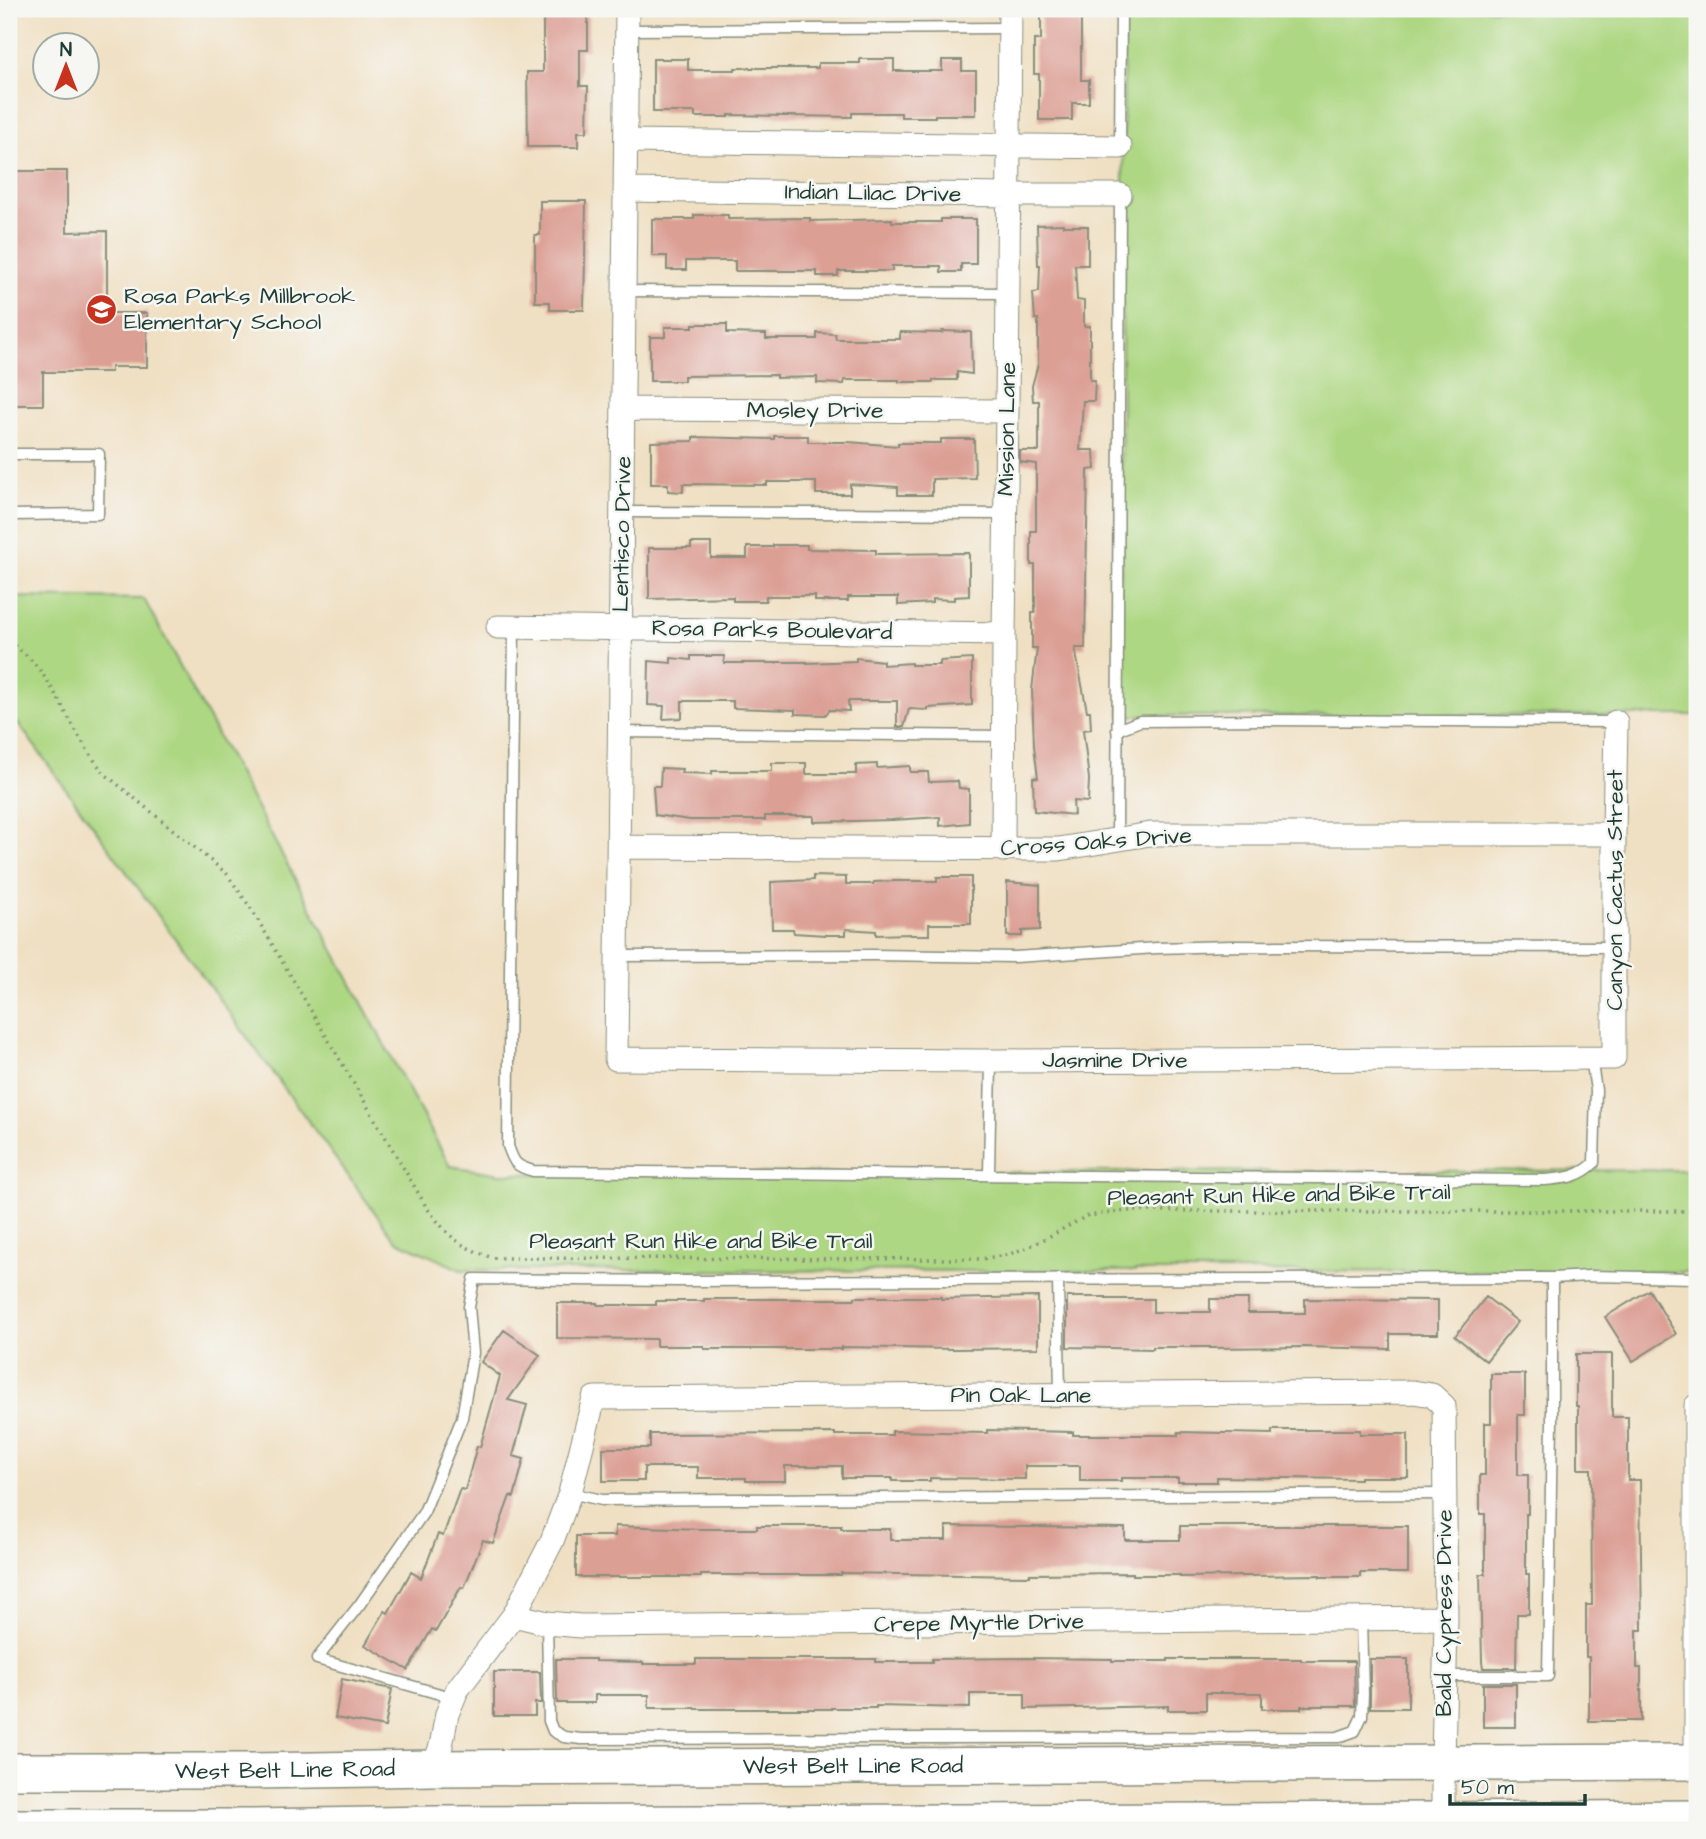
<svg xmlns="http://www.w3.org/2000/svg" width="1706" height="1839" font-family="'Architects Daughter',sans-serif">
  <rect width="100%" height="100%" fill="#f6f6f2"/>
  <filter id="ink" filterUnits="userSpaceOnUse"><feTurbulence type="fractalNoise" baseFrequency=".0143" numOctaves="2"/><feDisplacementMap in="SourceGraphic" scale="14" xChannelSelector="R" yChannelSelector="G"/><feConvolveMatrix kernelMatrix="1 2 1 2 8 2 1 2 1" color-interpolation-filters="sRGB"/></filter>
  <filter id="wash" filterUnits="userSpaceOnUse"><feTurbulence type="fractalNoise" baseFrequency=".00686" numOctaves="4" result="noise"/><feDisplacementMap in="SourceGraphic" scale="28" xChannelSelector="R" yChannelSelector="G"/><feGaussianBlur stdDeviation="1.57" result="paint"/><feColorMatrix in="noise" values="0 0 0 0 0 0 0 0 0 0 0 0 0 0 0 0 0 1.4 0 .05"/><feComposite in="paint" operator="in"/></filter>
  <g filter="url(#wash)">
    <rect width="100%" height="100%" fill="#f0e0c3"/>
    <!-- green -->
    <path fill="#add782" stroke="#668a5b" stroke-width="2" d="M1124 9H1697V715L1120 716Z
      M9 597 144 599 450 1166 500 1174 1697 1170V1272L461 1270 395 1240 20 726 9 714Z"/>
    <g id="blocks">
      <!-- building -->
      <path fill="#dc9f94" d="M543 9H588V50H580V86H588L587 132H578V147H528L527 72H543Z
        M1041 9H1081V80H1089V103H1072V120H1039V74H1034V40H1041Z
        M653 59H688V70H735V68H818V63H860V59H894V71H942V60H962V71H976V115H935V117H901V113H852V117L729 115V117H695V112H653Z
        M9 171H67V232L107 231V313H147V367H111V372H43V405H9Z
        M540 201H586L584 310H550V302H535V235H540Z
        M694 215H728V219L810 218V221L892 219V222H941V219H976V264H961V272H941V266H892V271H838V276H817V271H735V261H686V270H667V256H652V219H694Z
        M1063 224V226H1088V265H1075L1077 300 1084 301V326H1090V380H1095L1094 401H1083L1080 450H1094L1095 469 1088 470 1085 648H1075L1087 711H1090L1091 729 1083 730 1089 779 1088 802 1073 801 1074 815 1034 811 1033 777 1038 778 1034 746 1032 690 1037 648H1032V613H1035V565H1031V531H1036V464L1020 462V451H1039V401H1033L1032 386 1038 364V319H1035L1033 293 1039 292 1040 265H1038L1037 225Z
        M693 324H727V333L766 334V339H817V333L835 334 836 339H900V332L942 333V331L971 332 972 374 957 372V380H933V382H899V380H845L844 384 817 383V377L776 378V375L684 376V381H650V337H665V327H693Z
        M774 436H808V442H848L898 446V443H941V439H974L975 478 932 479V495H898V487L850 484V494H816V482H767V485L683 484V492L668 491V484H651V442L693 441V437L774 439Z
        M691 543H711V558H747V547H773V545H807V549L876 550V554L969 553V596L954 597V600L932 599V603L898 605V597H848V601H815V596H766V601H733V597L649 599V548H691Z
        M691 656H724V663H776V662H807V663L856 661V658L883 661V665L911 663V665H940V661L972 659V705L928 708V710L909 709 904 727H897V701H848L849 711 830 710 825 715 795 714V710L733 708V701H682V718L663 719 664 706 648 705 649 661 671 663V658L691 660Z
        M772 763H806V774H856V765L877 764V768L910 766V772H928L929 782 958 781 959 788 969 789V823L940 826V817L892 820 814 822V816H765V820H690L655 815 653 786H660L661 768 682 769 681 773 712 774V771H772Z
        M813 876 846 877V884H873L874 882 895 881H937V877H971V924H929V935H910V934L876 935V931L846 929V935H826L794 933 793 929H772L771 882 813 880Z
        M1007 882 1040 885V930L1022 931V936H1007Z
        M1649 1290 1676 1334 1633 1361 1605 1317Z
        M855 1297H941V1299L1038 1297V1348L954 1349 841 1347V1349H704V1346H656V1339L557 1338V1303H598V1305H656V1301H704V1299H855Z
        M1067 1297H1106V1299H1153V1312H1210V1299H1248V1313H1305V1299L1438 1300V1334H1390V1349L1305 1347 1210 1348V1347H1153V1349L1067 1347Z
        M1486 1297 1518 1322 1486 1361 1455 1336Z
        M504 1330 540 1355 508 1400 527 1405 513 1456 524 1459 514 1497 510 1496 493 1543 483 1540 464 1588 461 1587 436 1631 432 1629 408 1670 365 1645 385 1611 388 1613 411 1572 421 1578 438 1534 443 1536 460 1489 465 1490 477 1446 480 1447 500 1376 481 1362Z
        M1576 1354H1612V1417H1628V1480H1640L1642 1630H1637V1668H1641V1721H1589V1657H1586V1605H1592L1591 1469H1578V1406H1576Z
        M1491 1374H1525V1415H1518V1475H1528V1514H1526V1574H1529V1614H1517L1516 1668H1483L1482 1662 1480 1574H1485V1514H1480V1475H1485V1423H1491Z
        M987 1430 1073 1432V1435H1178V1432L1272 1434V1430H1360V1434H1408V1477H1360V1479L1217 1477V1482H1178V1478H1121V1481H1080V1466H1025V1479L930 1478V1481H892V1478H842V1466H785V1481H746V1478H698V1467H644V1481H603V1448H650V1434L835 1433V1435H892V1431L987 1433Z
        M615 1526 701 1529H757V1526H841V1529H890V1540H946V1526L1125 1528V1540H1180V1526H1408V1573H1360V1577H1320V1575L1180 1577V1575H1133V1573L1030 1574V1576L841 1573V1575H701V1577H576V1536H615Z
        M1025 1658 1112 1659V1661H1168V1659H1301V1661H1354L1355 1706H1301V1709H1262V1693H1206V1710H1168V1706L1025 1709V1694H970V1708L876 1706V1708H831V1709H696V1708H649V1695H595V1703H557L556 1659H595V1661L643 1662V1664H696V1659H876V1662H932V1659Z
        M1370 1659H1408V1708H1370Z
        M494 1672H540L541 1703H535V1716H494Z
        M342 1679 392 1689 385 1727 335 1718Z
        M1483 1684H1516V1727H1483Z"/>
    </g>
  </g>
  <g filter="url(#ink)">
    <use href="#blocks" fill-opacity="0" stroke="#888e7c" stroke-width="2"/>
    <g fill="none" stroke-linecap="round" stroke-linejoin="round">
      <defs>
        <path id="service" d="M627 30 1009 28
          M1120 147 1121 9
          M624 291 1008 293
          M9 454H99L98 514 9 515
          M622 512 1006 514
          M514 627 508 1146C514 1163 515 1166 533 1171L1545 1180C1564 1178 1579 1178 1594 1163L1596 1090 1591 1058
          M1117 730 1140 721 1265 720 1616 722
          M620 732 1003 736
          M1117 840 1120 195
          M617 956 873 955 1015 957 1157 948 1231 946 1614 947
          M989 1174 991 1061
          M1552 1278 1589 1276 1697 1278
          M1058 1279 1060 1395
          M570 1493 602 1500 1445 1494
          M547 1623 549 1721 553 1731 564 1737 581 1739 1338 1737 1355 1731 1362 1716 1363 1694 1361 1619
          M454 1698 317 1659 360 1604 424 1512 462 1418 473 1353 469 1307 474 1279 677 1281 1552 1278V1422L1548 1676H1445"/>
        <path id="minor" d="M627 9 616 1059 991 1061 1614 1058V834L1616 722
          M626 141 1120 147
          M625 190 1009 195H1120
          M623 409 1007 411
          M498 627 1004 634
          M619 847 1059 849 1150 834H1614
          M1003 850 1004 634 1007 411 1010 9
          M514 1615 547 1623 581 1626 1446 1618
          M1696 1762V1406
          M433 1768 441 1746 447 1714 457 1690 514 1615 552 1541 570 1493 594 1398 1413 1392 1432 1395 1444 1406 1446 1618 1443 1763V1830"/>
        <g id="primary">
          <path id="s1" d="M9 1771H252L433 1768 1697 1762"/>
          <path d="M9 1827H252L434 1824 1443 1820 1697 1818"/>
        </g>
      </defs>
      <!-- service casing -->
      <use href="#service" stroke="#888e7c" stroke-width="13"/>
      <!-- minor casing -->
      <use href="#minor" stroke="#888e7c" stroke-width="25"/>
      <!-- primary casing -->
      <use href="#primary" stroke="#888e7c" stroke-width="38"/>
      <!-- path -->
      <path stroke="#888e7c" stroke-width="3.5" stroke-dasharray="2 5" stroke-linecap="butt" d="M9 641C17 648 27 655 34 663 62 697 76 740 105 774L227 874 252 910 427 1208C449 1237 458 1246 493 1258L981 1259 1010 1254 1035 1244 1087 1216 1127 1211H1697"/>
      <!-- service -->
      <use href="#service" stroke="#fff" stroke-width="10"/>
      <!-- minor -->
      <use href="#minor" stroke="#fff" stroke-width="23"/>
      <!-- primary -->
      <use href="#primary" stroke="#fff" stroke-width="35"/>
    </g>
  </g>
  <!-- icons -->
  <defs>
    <symbol id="school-disc" viewBox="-11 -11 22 22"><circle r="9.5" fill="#c8321e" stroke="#f6f6f2"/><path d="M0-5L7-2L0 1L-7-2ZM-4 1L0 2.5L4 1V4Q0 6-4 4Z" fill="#fff"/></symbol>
  </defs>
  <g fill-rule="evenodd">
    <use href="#school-disc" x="84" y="292" width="35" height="35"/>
  </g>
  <g text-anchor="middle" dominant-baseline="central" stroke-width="5" stroke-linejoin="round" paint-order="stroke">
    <!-- street labels -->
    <g font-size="23" fill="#1f3d34" stroke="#f6f6f2">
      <text transform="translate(873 193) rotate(1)">Indian Lilac Drive</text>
      <text x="815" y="410">Mosley Drive</text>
      <text transform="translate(1007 429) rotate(-89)">Mission Lane</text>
      <text transform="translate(622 534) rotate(-89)">Lentisco Drive</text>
      <text transform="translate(772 630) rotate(1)">Rosa Parks Boulevard</text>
      <text transform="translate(1096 842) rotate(-4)">Cross Oaks Drive</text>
      <text transform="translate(1615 890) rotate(-90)">Canyon Cactus Street</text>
      <text x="1115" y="1060">Jasmine Drive</text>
      <text transform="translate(1279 1195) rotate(-1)">Pleasant Run Hike and Bike Trail</text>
      <text x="701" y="1241">Pleasant Run Hike and Bike Trail</text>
      <text x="1021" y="1395">Pin Oak Lane</text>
      <text transform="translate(1444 1613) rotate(-90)">Bald Cypress Drive</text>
      <text transform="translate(979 1623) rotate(-1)">Crepe Myrtle Drive</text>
      <text stroke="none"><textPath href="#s1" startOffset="844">West Belt Line Road</textPath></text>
      <text stroke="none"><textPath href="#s1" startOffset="276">West Belt Line Road</textPath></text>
    </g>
    <!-- poi labels -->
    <g font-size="23" fill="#1f3d34" stroke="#f6f6f2" text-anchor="start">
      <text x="124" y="296">Rosa Parks Millbrook<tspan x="124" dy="26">Elementary School</tspan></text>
    </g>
  </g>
  <!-- margin -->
  <rect width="1706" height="1839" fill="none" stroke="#f6f6f2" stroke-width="35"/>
  <!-- north arrow -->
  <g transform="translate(66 66)"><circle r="33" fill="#f6f6f2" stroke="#a0aca6" stroke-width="2"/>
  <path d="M0-5L12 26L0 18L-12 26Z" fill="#c8321e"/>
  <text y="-10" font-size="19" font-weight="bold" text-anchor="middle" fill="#1f3d34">N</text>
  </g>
  <!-- scale -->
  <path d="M1450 1794v10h135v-10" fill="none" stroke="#1f3d34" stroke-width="3.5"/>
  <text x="1461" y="1794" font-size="21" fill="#1f3d34" stroke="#f6f6f2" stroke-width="5" paint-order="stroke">50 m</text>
</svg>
